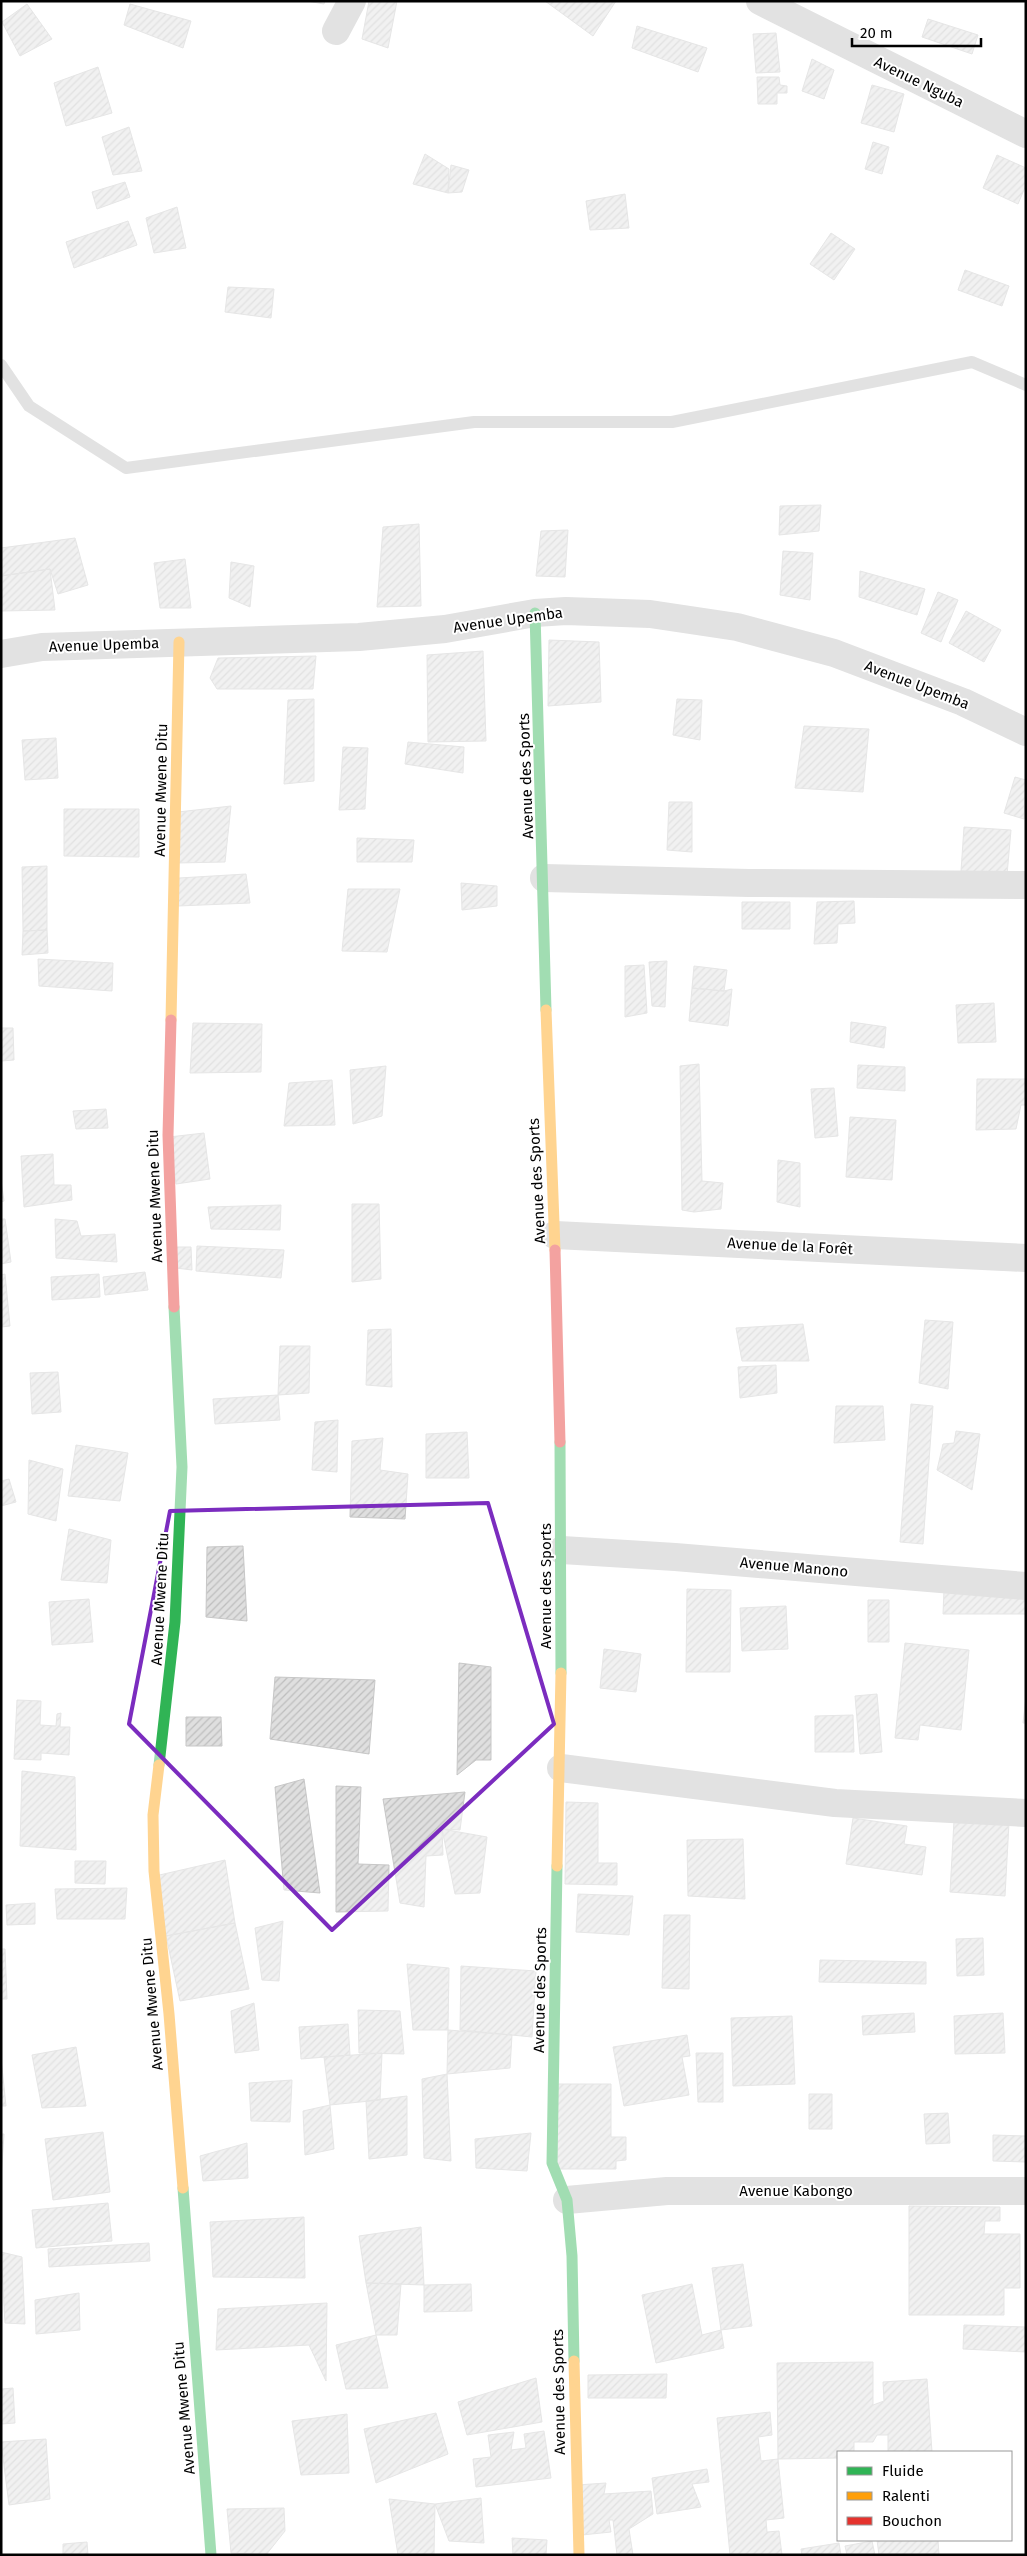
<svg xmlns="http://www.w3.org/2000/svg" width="1027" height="2556" font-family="'Fira Sans',sans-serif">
  <defs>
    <pattern id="building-hatch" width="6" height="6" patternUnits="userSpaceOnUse" patternTransform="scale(1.25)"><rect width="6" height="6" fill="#dfdfdf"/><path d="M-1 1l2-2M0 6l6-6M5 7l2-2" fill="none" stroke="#bebebe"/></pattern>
  </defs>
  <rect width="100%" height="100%" fill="#fff"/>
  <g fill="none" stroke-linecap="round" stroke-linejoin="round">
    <!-- stream -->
    <path stroke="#bfbfbf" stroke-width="12" d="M1 365 29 406 126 468 474 422H672L972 362 1026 385"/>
  </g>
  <!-- building -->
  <path fill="url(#building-hatch)" stroke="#c7c7c7" d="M307 1H325L324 4Z
    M369 1H397L388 48 362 39Z
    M545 1H616L593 36Z
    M27 4 52 39 20 56 2 22Z
    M130 4 191 21 183 48 124 25Z
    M928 19 978 35 972 54 922 37Z
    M637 26 707 48 698 72 632 48Z
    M776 33 780 72 756 73 753 34Z
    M812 59 834 70 824 99 802 91Z
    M98 67 112 113 66 126 54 83Z
    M757 77H779L780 85 787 86V93H777V104H758Z
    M872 85 904 94 894 132 861 123Z
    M129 127 142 171 113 175 102 137Z
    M873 142 889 147 882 174 865 169Z
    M425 154 449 169 448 193 413 184Z
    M997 155 1026 168V185L1018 204 983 188Z
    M451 165 469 170 462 192 448 193Z
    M125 182 130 197 97 209 92 192Z
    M625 194 629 228 590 230 586 201Z
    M177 207 186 248 154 253 146 218Z
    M128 221 137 245 74 268 66 242Z
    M831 233 855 249 834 280 810 264Z
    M965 270 1009 286 1002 306 958 290Z
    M228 287 274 289 271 318 225 312Z
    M821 505 819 531 779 535 780 506Z
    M419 524 421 606 377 607 383 527Z
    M568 530 565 577 536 576 541 531Z
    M75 538 88 585 58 594 50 569 1 576V548Z
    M783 551 813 553 810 600 780 595Z
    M185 559 191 608H160L154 563Z
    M231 562 254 566 250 607 229 598Z
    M50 569 55 610 1 611V576Z
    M860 571 925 589 917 615 859 597Z
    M938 592 958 600 941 642 921 633Z
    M966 611 1001 630 984 662 949 643Z
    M549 640 599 642 601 702 548 706Z
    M483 651 486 741 428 742 427 655Z
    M316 656 313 689H217L210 678 218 658Z
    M314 699V781L284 784 288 700Z
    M677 699 702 700 700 740 673 735Z
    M804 726 869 729 863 792 795 788Z
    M56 738 58 778 25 780 22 740Z
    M408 742 464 747 463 773 405 764Z
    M343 747 368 748 365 809 339 810Z
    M1015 777 1026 780 1024 819 1004 813Z
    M669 802H692V852L667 850Z
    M231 806 225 862 177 863 178 812Z
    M64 809H139V857L64 856Z
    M964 827 1011 830 1007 875 961 871Z
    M357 838 414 840 412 862H357Z
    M47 866V930L23 931 22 867Z
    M246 874 250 903 178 906 179 878Z
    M461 883 497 886V906L462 910Z
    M348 889H400L387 952 342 951Z
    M854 901 855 923 838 924 837 943 814 944 817 902Z
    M742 902H790V929H742Z
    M47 930 48 953 22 955 23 931Z
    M38 959 113 963 112 991 39 986Z
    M667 961 665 1007 652 1006 649 962Z
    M644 965 647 1013 625 1017V966Z
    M694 966 727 970 724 991 692 988Z
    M692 988 724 991 732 989 728 1026 689 1021Z
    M994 1003 996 1042 958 1043 956 1005Z
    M851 1022 886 1027 884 1048 850 1042Z
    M193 1023 262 1024 261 1072 190 1073Z
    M1 1028H13L14 1060 1 1061Z
    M699 1064 702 1181 723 1183 721 1209 694 1212 682 1210 680 1066Z
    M858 1065 905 1067V1091L857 1088Z
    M386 1066 382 1116 353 1124 350 1070Z
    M977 1079H1026V1105H1021L1016 1129 976 1130Z
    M332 1080 335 1125 284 1126 289 1083Z
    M834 1088 838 1136 815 1138 811 1089Z
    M106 1109 108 1128 76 1129 73 1111Z
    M850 1117 896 1120 892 1180 846 1177Z
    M204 1133 210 1179 176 1184 169 1137Z
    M53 1154 54 1185H71L72 1200 24 1207 21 1156Z
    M778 1160 800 1163V1207L777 1202Z
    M1 1180 4 1201 1 1202Z
    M352 1204H379L381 1279 352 1282Z
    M281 1205 280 1230 211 1229 208 1207Z
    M1 1219H5L11 1262 1 1264Z
    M55 1219 77 1221 81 1236 115 1234 117 1262 56 1258Z
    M197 1246 284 1250 281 1278 196 1271Z
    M175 1247H191L192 1270 176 1268Z
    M145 1272 148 1290 105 1295 103 1277Z
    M5 1274 10 1326 1 1327V1275Z
    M99 1274 100 1297 52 1300 51 1277Z
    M925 1320 953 1322 948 1389 919 1383Z
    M803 1324 809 1361H742L736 1328Z
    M391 1329 392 1387 366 1385 368 1330Z
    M280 1346H310L309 1393 278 1395Z
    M776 1365 777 1393 740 1398 738 1367Z
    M58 1372 61 1412 32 1414 30 1373Z
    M278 1395 280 1420 215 1424 213 1399Z
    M911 1404 933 1406 923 1544 900 1542Z
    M836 1406H883L885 1440 834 1443Z
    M338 1420 337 1472 312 1470 315 1422Z
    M956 1431 980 1434 972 1490 937 1470 943 1444 954 1443Z
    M467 1432 469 1478H426V1434Z
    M383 1438 380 1470 408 1474 405 1519 350 1517 352 1441Z
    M76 1445 128 1453 120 1501 68 1496Z
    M29 1460 63 1469 56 1521 28 1514Z
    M9 1479 16 1502 1 1506V1481Z
    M69 1529 111 1540 107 1583 61 1580Z
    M243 1546 247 1621 206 1617 207 1547Z
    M687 1589 731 1590 730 1672H686Z
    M944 1590 1026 1596V1614H943Z
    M89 1599 93 1642 52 1645 49 1602Z
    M868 1600H889V1642H868Z
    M786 1606 788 1649 742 1651 740 1608Z
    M905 1643 969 1650 961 1730 920 1725 918 1740 895 1738Z
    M604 1649 641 1654 636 1692 600 1688Z
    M459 1663 491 1667V1760H476L457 1775Z
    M275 1677 375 1680 369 1754 270 1739Z
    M877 1694 882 1752 860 1754 855 1696Z
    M1026 1697V1723H1023Z
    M17 1700 41 1701 40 1725 56 1726 57 1714 61 1713 60 1727H70L69 1755 41 1753V1760L14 1759Z
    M853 1715 854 1752H815V1716Z
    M186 1717H221L222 1746H186Z
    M22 1771 75 1777 76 1850 20 1846Z
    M304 1779 320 1893 284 1890 275 1787Z
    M336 1786 361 1787 358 1864 389 1865 388 1911 336 1912Z
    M465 1792 460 1830 442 1829 443 1855 426 1856 424 1907 400 1903 383 1799Z
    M566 1802 598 1803V1863H617V1885L565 1884Z
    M853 1818 907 1826 904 1844 926 1847 922 1875 846 1864Z
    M954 1821 1009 1823 1005 1896 950 1892Z
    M442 1829 487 1837 480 1893 455 1894Z
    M743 1839 745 1899 688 1896 687 1840Z
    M225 1860 235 1923 166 1936 155 1876Z
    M75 1861H106L105 1884 75 1883Z
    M127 1888 125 1919H57L55 1889Z
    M578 1894 633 1896 629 1935 576 1932Z
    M35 1903V1924L7 1925 6 1905Z
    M664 1915H690L689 1989 662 1988Z
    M283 1921 279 1981 262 1980 255 1928Z
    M235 1923 249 1989 180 2001 166 1936Z
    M983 1938 984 1975 957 1976 956 1939Z
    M1 1949H5L7 1999H1Z
    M820 1960 926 1962V1984L819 1982Z
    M407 1964 449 1968 448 2030H413Z
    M461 1966 536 1971 532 2037 460 2030Z
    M254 2003 259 2050 235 2053 231 2011Z
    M358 2010 400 2011 404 2054 359 2053Z
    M914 2013 915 2032 863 2035 862 2016Z
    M1003 2013 1005 2053 955 2054 954 2016Z
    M792 2016 795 2084 733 2086 731 2018Z
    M348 2024 350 2055 301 2059 299 2027Z
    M448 2030 512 2035 510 2068 447 2074Z
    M687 2035 690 2056 682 2057 689 2095 624 2106 613 2047Z
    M76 2047 86 2106 42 2108 32 2055Z
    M382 2053 380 2100 330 2105 324 2057Z
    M696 2053H723V2102H698Z
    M1 2058 6 2106H1Z
    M447 2074 451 2161 424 2158 422 2079Z
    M292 2080 290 2122 251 2121 249 2083Z
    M557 2084H611V2137H626V2160L616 2161V2169H557Z
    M809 2094H832V2129H809Z
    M407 2096V2155L369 2159 366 2101Z
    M330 2105 334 2149 305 2155 303 2111Z
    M948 2113 950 2143 926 2144 924 2114Z
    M103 2132 110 2192 53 2200 45 2139Z
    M531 2133 527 2171 476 2168 475 2139Z
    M1 2134H4L1 2179Z
    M993 2135 1026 2136V2162L993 2161Z
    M247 2143 248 2178 203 2181 200 2156Z
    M108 2203 112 2241 36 2248 32 2210Z
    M909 2206 1000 2207V2221H985L984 2234H1020V2288H1004V2315H909Z
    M304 2217 305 2278 213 2277 210 2222Z
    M421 2227 424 2285 366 2283 359 2236Z
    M149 2243 150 2261 49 2267 48 2249Z
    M1 2252 22 2257 25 2324 5 2323Z
    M743 2264 752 2326 721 2330 712 2268Z
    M366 2283 401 2284 397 2335H376Z
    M471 2284 472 2311 424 2312V2285Z
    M692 2284 702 2335 721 2330 724 2348 656 2363 642 2295Z
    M79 2293 80 2330 36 2334 35 2300Z
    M327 2303 326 2381 309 2345 216 2350 218 2309Z
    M964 2325 1026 2327V2352L963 2349Z
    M376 2335 388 2388 346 2389 336 2345Z
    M873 2362V2405L884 2401 883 2382 927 2379 932 2452H888V2435H877L873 2442H854V2452H838V2458L778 2459 777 2363Z
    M667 2374 666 2398H588V2375Z
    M536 2378 542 2422 467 2435 458 2402Z
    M13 2388 15 2423 1 2424V2389Z
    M770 2412 772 2435 758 2437 761 2461 778 2459 784 2518 766 2520 767 2532 779 2531 782 2555H730L717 2418Z
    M436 2413 448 2454 376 2483 364 2429Z
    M347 2414 349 2473 301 2475 292 2421Z
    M544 2431 551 2478 476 2487 473 2459 491 2457 488 2435 514 2432 511 2450 526 2448 524 2434Z
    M46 2439 50 2499 9 2505 1 2442Z
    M707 2469 709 2482 692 2484 701 2507 657 2514 652 2478Z
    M606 2483 604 2494 651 2491 653 2514 629 2529 633 2555H617L613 2520H609L611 2532 582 2535 577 2485Z
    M481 2498 484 2543 449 2541 435 2504Z
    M389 2499 435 2504 434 2555H398Z
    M284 2508 285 2531 266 2555 231 2553 227 2509Z
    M512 2538 547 2540 546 2555H513Z
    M877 2540H938L939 2555H879Z
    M872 2541 875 2555H847L845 2546Z
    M87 2542 88 2555H63V2544Z
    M839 2543 841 2555H802L801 2549Z"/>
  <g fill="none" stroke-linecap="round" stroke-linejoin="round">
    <!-- street -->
    <path stroke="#bebebe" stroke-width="28" d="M760 1 1026 134
      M336 31 352 1
      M1 654 42 647 359 637 445 629 535 613 566 611 650 614 737 627 834 653 963 702 1026 732
      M544 878 749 883 1026 885
      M555 1235 1026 1258
      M562 1550 675 1557 1026 1586
      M561 1768 835 1803 1026 1813
      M567 2200 667 2191H1026"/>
    <!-- fast -->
    <path stroke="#30b455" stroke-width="11" d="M535 613 546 1010
      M560 1442 561 1673
      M159 1765 175 1622 182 1467 174 1307
      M557 1866 552 2163 567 2200 572 2256 574 2361
      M183 2188 211 2555"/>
    <!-- slow -->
    <path stroke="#ff9f0a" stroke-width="11" d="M546 1010 555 1250
      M171 1020 179 642
      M159 1765 153 1815 154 1871 169 2014 183 2188
      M557 1866 561 1673
      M574 2361 579 2555"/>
    <!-- jam -->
    <path stroke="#e5322d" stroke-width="11" d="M171 1020 168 1135 174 1307
      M555 1250 560 1442"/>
  </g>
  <!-- marked area -->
  <path d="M0 0H1027V2556H0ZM488 1503 554 1724 332 1930 129 1724 170 1511Z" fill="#fff" fill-opacity=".55" fill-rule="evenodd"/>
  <path fill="none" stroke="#7b2cbf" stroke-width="4" stroke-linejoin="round" d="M488 1503 554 1724 332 1930 129 1724 170 1511Z"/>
  <g text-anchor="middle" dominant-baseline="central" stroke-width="4" stroke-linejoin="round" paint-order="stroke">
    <!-- street labels -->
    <g font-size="15" fill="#000" stroke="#fff">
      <text transform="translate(919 82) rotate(26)">Avenue Nguba</text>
      <text transform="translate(508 620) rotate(-8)">Avenue Upemba</text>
      <text transform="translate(104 645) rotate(-2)">Avenue Upemba</text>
      <text transform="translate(917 685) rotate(21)">Avenue Upemba</text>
      <text transform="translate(526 776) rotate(-92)">Avenue des Sports</text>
      <text transform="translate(161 790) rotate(-89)">Avenue Mwene Ditu</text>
      <text transform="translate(537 1181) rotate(-93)">Avenue des Sports</text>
      <text transform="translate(155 1196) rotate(-92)">Avenue Mwene Ditu</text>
      <text transform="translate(790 1246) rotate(3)">Avenue de la Forêt</text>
      <text transform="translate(794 1567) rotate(5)">Avenue Manono</text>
      <text transform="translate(546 1586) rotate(-90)">Avenue des Sports</text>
      <text transform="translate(160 1599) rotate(-87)">Avenue Mwene Ditu</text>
      <text transform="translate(540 1990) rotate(-89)">Avenue des Sports</text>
      <text transform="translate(152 2004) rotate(-95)">Avenue Mwene Ditu</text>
      <text x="796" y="2191">Avenue Kabongo</text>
      <text transform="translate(559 2392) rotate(-91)">Avenue des Sports</text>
      <text transform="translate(184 2408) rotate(-95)">Avenue Mwene Ditu</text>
    </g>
  </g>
  <!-- border -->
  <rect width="1027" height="2556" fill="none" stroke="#000000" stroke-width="5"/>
  <!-- legend -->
  <rect x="837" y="2451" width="175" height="90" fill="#ffffff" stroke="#999999"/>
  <rect x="847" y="2467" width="25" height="8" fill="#30b455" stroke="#999999"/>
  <text x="882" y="2476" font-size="15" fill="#000000">Fluide</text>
  <rect x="847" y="2492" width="25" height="8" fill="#ff9f0a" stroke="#999999"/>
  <text x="882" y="2501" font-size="15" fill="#000000">Ralenti</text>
  <rect x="847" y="2517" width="25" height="8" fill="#e5322d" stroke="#999999"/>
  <text x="882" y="2526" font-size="15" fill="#000000">Bouchon</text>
  <!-- scale -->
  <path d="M852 38v8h129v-8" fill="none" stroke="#000000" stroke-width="2.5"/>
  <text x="860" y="38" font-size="15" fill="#000000" stroke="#ffffff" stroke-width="4" paint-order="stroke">20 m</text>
</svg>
